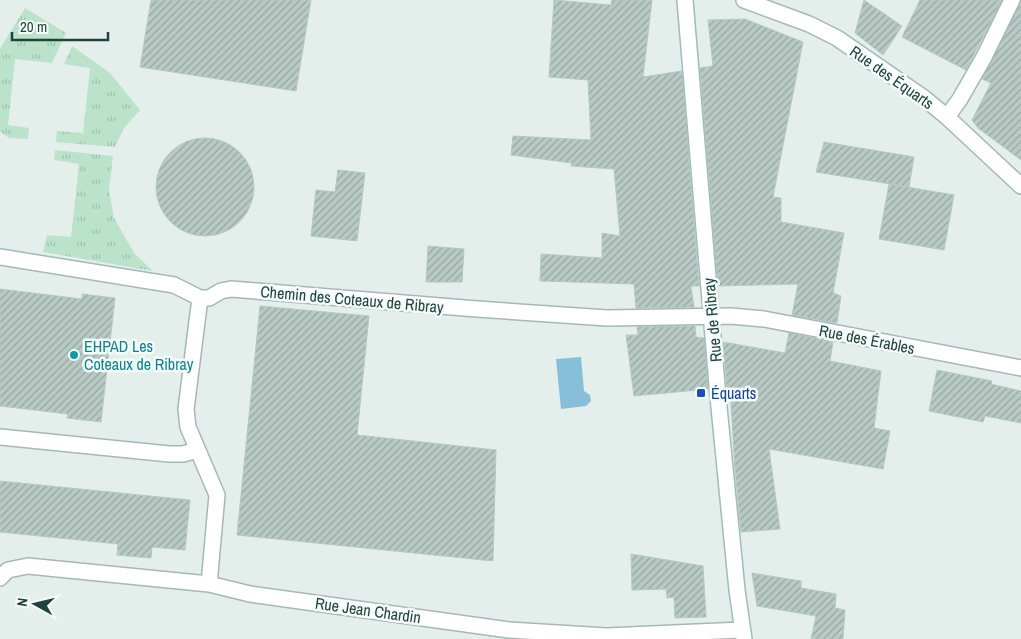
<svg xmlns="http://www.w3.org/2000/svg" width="1021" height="639" font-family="'Archivo Narrow',sans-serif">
  <defs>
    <pattern id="grass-tufts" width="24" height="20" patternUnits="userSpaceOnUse" patternTransform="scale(1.25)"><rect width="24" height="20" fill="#bbe2cb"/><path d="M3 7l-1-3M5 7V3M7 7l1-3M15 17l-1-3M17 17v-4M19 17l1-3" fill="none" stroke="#a0c3af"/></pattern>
    <pattern id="building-hatch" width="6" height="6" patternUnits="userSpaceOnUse" patternTransform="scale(1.25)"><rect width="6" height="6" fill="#b9cac5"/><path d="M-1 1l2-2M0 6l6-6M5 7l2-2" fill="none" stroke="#96a6a1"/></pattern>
  </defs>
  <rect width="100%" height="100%" fill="#e4efec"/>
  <!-- grass -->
  <path fill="url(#grass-tufts)" d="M25 8 66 33 52 63 15 59 8 125 29 128 28 139 9 138 0 132V49Z
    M72 46 110 73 140 110 124 128 115 147 56 142 57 131 83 133 90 68 64 64Z
    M55 150 113 156 109 190 114 218 134 253 153 271 43 252 47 235 71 237 79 164 54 160Z"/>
  <!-- water -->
  <path fill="#87bfd8" d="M581 357 584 391 590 395 591 401 586 406 561 409 556 359Z"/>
  <!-- building -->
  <path fill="url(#building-hatch)" stroke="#b5c9c4" d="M151 0H311L296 91 140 67Z
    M554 0 611 5 612 0H652L643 77 682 71 699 286H691L694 307 636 308 634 284 540 281 541 254 602 258V233L620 236 614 169 571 166 572 163 511 155 513 136 591 140 588 80 549 77Z
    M864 0 902 26 883 55 855 33Z
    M920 0H1002L966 70 902 37Z
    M1021 2V160L978 128 972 120 991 83 982 79Z
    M745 19 803 42 773 197 781 198V222L844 233 833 293 841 296 837 323 792 315 798 284 718 286 700 68 713 66 708 20Z
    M156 187a49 49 0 1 1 98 0a49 49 0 1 1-98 0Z
    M824 142 914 157 909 187 816 172Z
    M338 170 365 173 357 241 311 236 316 190 335 192Z
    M889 184 954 195 944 250 879 239Z
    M428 246 464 249 462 282H426Z
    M0 289 82 299V294L115 298 101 422 67 418 68 414 0 406Z
    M260 306 369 316 357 435 496 450 493 561 237 535Z
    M695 326 696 337 704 338 708 389 634 396 626 335H638L637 327Z
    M789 333 833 342 830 361 881 371 874 428 890 431 883 469 769 449 780 529 741 532 735 469 730 387 727 388 723 342 785 353Z
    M937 370 992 381 991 384 1021 391V423L985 416 983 422 929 411Z
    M0 481 190 500 185 550 152 547 151 558 117 555 118 544 0 532Z
    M631 554 703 566 706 617 675 618 674 597 667 598 666 589 632 590Z
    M752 573 801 581V588L836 594 835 608 845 610 843 639H811L816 616 757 606Z"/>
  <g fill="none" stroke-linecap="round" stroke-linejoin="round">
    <defs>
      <path id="street" d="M744 0 809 24 837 38 924 98 947 117 1021 186
        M947 117 960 99 984 57 1012 0
        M0 257 174 285 200 298H209L221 291 231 289 477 309 607 318 731 316 764 319 1021 368
        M200 298 186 409 188 427 217 495 209 584
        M0 437 169 454H183L197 450
        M0 578 8 570 28 566 209 584 250 594 509 630 606 636 742 630"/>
      <path id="secondary" d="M685 0 718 397 737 590 744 639"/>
    </defs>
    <!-- street casing -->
    <use href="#street" stroke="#a6b8b5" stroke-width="18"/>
    <!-- secondary casing -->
    <use href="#secondary" stroke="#a1bcb7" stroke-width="18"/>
    <!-- street -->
    <use href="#street" stroke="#fff" stroke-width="15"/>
    <!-- secondary -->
    <use href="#secondary" stroke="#fff" stroke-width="15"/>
  </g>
  <!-- markers -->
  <circle fill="#0f9aa8" stroke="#f5fbf9" stroke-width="2" cx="74" cy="355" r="5"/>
  <rect fill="#1a4fb4" stroke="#f5fbf9" stroke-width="2" x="696" y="388" width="10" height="10" rx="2.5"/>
  <g text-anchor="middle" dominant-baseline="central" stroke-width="5" stroke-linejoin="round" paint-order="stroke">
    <!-- street labels -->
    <g font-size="16" fill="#21433f" stroke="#f5fbf9">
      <text transform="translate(892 77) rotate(35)">Rue des Équarts</text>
      <text transform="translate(352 299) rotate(5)">Chemin des Coteaux de Ribray</text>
      <text transform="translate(712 320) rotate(-95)">Rue de Ribray</text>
      <text transform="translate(867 339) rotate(11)">Rue des Érables</text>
      <text transform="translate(368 610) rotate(8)">Rue Jean Chardin</text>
    </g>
    <!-- culture labels -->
    <g font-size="16" fill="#0d838f" stroke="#f5fbf9" text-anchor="start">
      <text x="84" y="346">EHPAD Les<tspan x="84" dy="18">Coteaux de Ribray</tspan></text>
    </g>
    <!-- transit labels -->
    <g font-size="16" fill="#164399" stroke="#f5fbf9" text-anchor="start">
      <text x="711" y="393">Équarts</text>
    </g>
  </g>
  <!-- north arrow -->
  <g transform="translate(35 604) rotate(278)" stroke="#f5fbf9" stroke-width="4" paint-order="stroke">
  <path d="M0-4L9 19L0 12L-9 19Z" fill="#21433f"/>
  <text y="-8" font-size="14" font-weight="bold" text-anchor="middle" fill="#21433f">N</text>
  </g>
  <!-- scale -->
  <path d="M12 32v8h96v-8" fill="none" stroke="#21433f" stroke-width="2.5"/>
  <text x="20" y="32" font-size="15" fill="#21433f" stroke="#f5fbf9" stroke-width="4" paint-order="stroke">20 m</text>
</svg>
